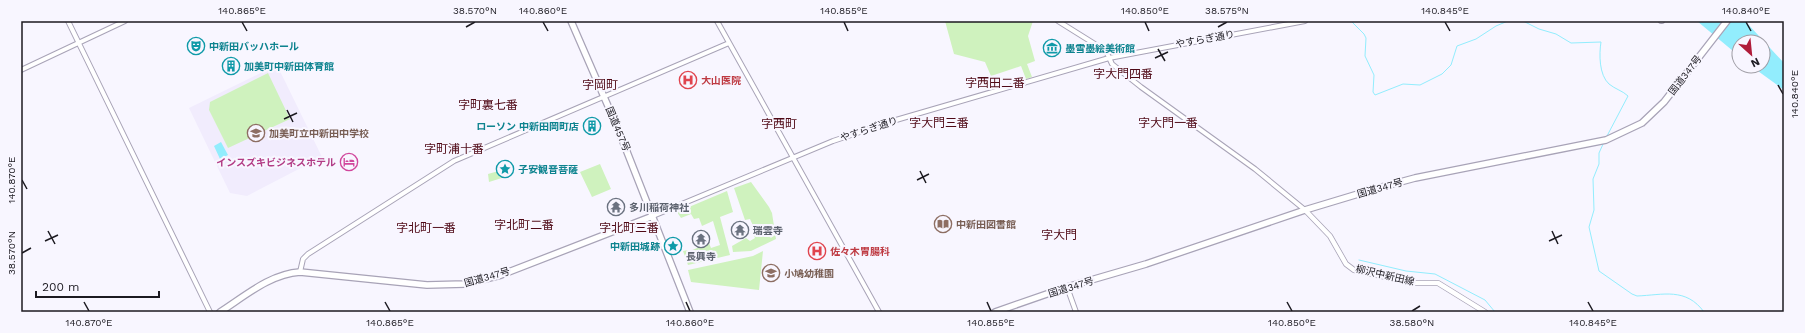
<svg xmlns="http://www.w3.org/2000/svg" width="1805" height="333" font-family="'Work Sans','Noto Sans JP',sans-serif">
  <rect width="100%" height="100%" fill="#f8f6ff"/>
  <!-- built -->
  <path fill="#f1ecfd" d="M277 65 322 157 247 196 230 193 189 108Z"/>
  <!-- green -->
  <path fill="#cff2be" d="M945 21H1033L1028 36 1035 61 1027 64 1032 77 1026 79 1021 66 991 76 985 62 954 54Z
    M268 73 290 119 228 148 209 110 210 102Z
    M600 164 611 189 592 197 580 172Z
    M502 170 505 177 489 182 488 174Z
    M751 182 769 207 772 213 776 239 751 251 733 252 732 246 746 238 750 241 755 238 753 233 755 230 750 219 745 220 734 188Z
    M727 191 733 212 720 217 730 255 688 265 683 251 688 250 690 251 709 243 711 248 720 245 713 221 702 226 699 218 694 219 691 214 681 218 677 212Z
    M763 251 759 290 691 282 688 270 753 256Z"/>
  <!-- water -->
  <path fill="#92edfd" d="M1697 21 1746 22 1784 63V90L1751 66H1763V42H1739V56Z
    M221 142 228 155 220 159 214 146Z"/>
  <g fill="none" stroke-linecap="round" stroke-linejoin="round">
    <!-- stream -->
    <path stroke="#92edfd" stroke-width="1" d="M1351 21 1364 34 1366 38 1365 56 1374 75 1373 92 1375 95 1403 84 1420 85 1442 74 1451 65 1457 46 1476 39 1496 26 1508 21
      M1523 21 1539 29 1556 34 1571 43 1601 42C1599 54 1599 75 1609 84 1615 89 1623 91 1628 96L1607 136
      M1604 142 1599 153V164L1593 179 1594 210 1589 227 1599 271 1632 294 1637 296C1663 295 1686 287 1704 312
      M1359 260 1406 271 1435 274 1485 300 1495 312"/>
    <defs>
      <path id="tertiary" d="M68 21 210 312
        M717 21 879 312
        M1058 21 1106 51 1112 64 1141 87 1255 169 1305 210
        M1661 21H1662
        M21 70 125 21
        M653 216 833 141 896 120 1109 58 1305 21
        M300 272 303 259 308 254 454 161 729 43
        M1067 287 1076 312"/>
      <path id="secondary" d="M1305 210 1330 236 1346 264 1354 270 1413 283H1438L1485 312"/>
      <path id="trunk" d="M571 21 618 129 690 312
        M220 312C245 296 270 274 300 272L427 285 465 284 501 275 653 216
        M995 312 1067 287 1146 264 1305 210 1378 188 1415 178 1606 140 1642 123 1664 102 1727 21"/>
    </defs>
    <!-- tertiary casing -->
    <use href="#tertiary" stroke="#a8a3b7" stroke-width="6"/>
    <!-- secondary casing -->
    <use href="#secondary" stroke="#a8a3b7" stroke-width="6"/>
    <!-- trunk casing -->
    <use href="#trunk" stroke="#a8a3b7" stroke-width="8"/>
    <!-- tertiary -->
    <use href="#tertiary" stroke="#fff" stroke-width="4"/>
    <!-- secondary -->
    <use href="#secondary" stroke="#fff" stroke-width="4.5"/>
    <!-- trunk -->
    <use href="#trunk" stroke="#fff" stroke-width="5.5"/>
  </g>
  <!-- ticks -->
  <path fill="none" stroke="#1c1a21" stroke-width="1.5" d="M242 22 247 31M543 22 548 31M844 22 848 31M1145 22 1149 31M1445 22 1450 31M1746 22 1751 31M466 27 475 22M1218 27 1227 22M1158 49 1165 61M1155 58 1168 52M1778 85 1783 94M287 110 293 122M284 119 297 113M920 171 926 183M22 180 27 189M917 180 929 174M48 231 55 244M1552 231 1558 244M45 241 58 235M1549 241 1562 235M22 253 31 248M84 302 89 311M385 302 390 311M686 302 690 311M987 302 991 311M1287 302 1292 311M1588 302 1593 311M1412 311 1420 306"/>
  <!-- icons -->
  <defs>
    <symbol id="theatre-ring" viewBox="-11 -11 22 22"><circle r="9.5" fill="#f8f6ff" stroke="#0f9aa8" stroke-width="1.5"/><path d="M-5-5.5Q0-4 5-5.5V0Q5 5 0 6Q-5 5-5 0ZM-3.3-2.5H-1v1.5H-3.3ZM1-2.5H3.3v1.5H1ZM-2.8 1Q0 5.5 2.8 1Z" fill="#0f9aa8"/></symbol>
    <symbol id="museum-ring" viewBox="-11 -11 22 22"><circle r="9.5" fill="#f8f6ff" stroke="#0f9aa8" stroke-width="1.5"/><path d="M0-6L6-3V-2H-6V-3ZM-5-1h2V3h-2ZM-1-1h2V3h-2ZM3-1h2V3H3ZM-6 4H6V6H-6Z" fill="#0f9aa8"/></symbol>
    <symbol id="building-ring" viewBox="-11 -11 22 22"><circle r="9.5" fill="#f8f6ff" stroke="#0f9aa8" stroke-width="1.5"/><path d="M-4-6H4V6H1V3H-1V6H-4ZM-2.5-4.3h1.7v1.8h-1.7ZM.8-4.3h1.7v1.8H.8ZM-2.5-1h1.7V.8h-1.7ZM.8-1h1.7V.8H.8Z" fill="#0f9aa8"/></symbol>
    <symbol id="hospital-ring" viewBox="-11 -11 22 22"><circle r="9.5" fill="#f8f6ff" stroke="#e0444e" stroke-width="1.5"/><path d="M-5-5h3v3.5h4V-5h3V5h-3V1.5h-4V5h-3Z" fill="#e0444e"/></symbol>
    <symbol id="school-ring" viewBox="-11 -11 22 22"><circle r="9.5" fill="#f8f6ff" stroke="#8d6e63" stroke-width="1.5"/><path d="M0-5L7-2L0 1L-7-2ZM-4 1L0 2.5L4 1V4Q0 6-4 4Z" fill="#8d6e63"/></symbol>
    <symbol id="hotel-ring" viewBox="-11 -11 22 22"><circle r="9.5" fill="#f8f6ff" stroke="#d1479c" stroke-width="1.5"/><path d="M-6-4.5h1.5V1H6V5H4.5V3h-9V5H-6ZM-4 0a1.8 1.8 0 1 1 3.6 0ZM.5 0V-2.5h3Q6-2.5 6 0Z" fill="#d1479c"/></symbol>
    <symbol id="sight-ring" viewBox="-11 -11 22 22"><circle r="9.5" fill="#f8f6ff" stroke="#0f9aa8" stroke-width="1.5"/><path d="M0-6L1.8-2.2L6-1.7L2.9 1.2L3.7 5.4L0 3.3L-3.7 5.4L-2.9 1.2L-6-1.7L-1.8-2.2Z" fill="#0f9aa8"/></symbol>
    <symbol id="temple-ring" viewBox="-11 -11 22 22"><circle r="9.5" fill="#f8f6ff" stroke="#6b7280" stroke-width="1.5"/><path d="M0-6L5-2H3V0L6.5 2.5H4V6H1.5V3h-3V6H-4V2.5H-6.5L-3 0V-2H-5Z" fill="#6b7280"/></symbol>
    <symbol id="library-ring" viewBox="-11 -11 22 22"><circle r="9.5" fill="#f8f6ff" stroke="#8d6e63" stroke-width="1.5"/><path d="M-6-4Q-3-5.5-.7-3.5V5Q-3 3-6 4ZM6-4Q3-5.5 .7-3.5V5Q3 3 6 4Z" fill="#8d6e63"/></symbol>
  </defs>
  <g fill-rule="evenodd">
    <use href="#theatre-ring" x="186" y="36" width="20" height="20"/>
    <use href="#museum-ring" x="1042" y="38" width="20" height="20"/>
    <use href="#building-ring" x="221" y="56" width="20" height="20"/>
    <use href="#hospital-ring" x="678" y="70" width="20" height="20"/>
    <use href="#building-ring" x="582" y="116" width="20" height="20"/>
    <use href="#school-ring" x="246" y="123" width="20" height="20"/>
    <use href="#hotel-ring" x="339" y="152" width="20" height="20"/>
    <use href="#sight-ring" x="495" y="159" width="20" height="20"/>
    <use href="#temple-ring" x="606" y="197" width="20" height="20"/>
    <use href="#library-ring" x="933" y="214" width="20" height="20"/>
    <use href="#temple-ring" x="730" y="220" width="20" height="20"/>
    <use href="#temple-ring" x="691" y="229" width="20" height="20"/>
    <use href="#sight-ring" x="663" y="236" width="20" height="20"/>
    <use href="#hospital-ring" x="807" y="241" width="20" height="20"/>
    <use href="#school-ring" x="761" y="263" width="20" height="20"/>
  </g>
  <g text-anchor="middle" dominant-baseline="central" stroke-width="4" stroke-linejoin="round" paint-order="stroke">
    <!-- street labels -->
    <g font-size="10" fill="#1c1a21" stroke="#f8f6ff">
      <text transform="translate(1205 39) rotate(-10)">やすらぎ通り</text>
      <text transform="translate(1685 75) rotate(-52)">国道347号</text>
      <text transform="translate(618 129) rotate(67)">国道457号</text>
      <text transform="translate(869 129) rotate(-18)">やすらぎ通り</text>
      <text transform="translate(1380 188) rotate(-16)">国道347号</text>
      <text transform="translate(1385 275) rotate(13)">柳沢中新田線</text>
      <text transform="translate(487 277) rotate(-16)">国道347号</text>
      <text transform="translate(1071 287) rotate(-17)">国道347号</text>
    </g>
    <!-- culture labels -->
    <g font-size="10" font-weight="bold" fill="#0d838f" stroke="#f8f6ff" text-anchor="start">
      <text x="209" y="46">中新田バッハホール</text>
      <text x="1065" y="48">墨雪墨絵美術館</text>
      <text x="244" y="66">加美町中新田体育館</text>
      <text x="579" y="126" text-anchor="end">ローソン 中新田岡町店</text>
      <text x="518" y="169">子安観音菩薩</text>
      <text x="660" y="246" text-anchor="end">中新田城跡</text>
    </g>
    <!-- health labels -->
    <g font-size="10" font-weight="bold" fill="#be3a42" stroke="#f8f6ff" text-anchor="start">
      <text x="701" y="80">大山医院</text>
      <text x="830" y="251">佐々木胃腸科</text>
    </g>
    <!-- education labels -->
    <g font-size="10" font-weight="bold" fill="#785e54" stroke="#f8f6ff" text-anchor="start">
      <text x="269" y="133">加美町立中新田中学校</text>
      <text x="956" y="224">中新田図書館</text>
      <text x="784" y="273">小鳩幼稚園</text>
    </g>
    <!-- hotel labels -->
    <g font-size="10" font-weight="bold" fill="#b23c85" stroke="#f8f6ff" text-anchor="end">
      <text x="336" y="162">インスズキビジネスホテル</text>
    </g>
    <!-- worship labels -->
    <g font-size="10" font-weight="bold" fill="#5b616d" stroke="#f8f6ff" text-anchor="start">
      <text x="629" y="207">多川稲荷神社</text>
      <text x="753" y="230">瑞雲寺</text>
      <text x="701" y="256" text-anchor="middle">長興寺</text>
    </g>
    <!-- quarter labels -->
    <g font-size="12" fill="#4f0916" stroke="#f8f6ff">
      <text x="1123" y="74">字大門四番</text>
      <text x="995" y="83">字西田二番</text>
      <text x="600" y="85">字岡町</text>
      <text x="488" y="105">字町裏七番</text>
      <text x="939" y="123">字大門三番</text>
      <text x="1168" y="123">字大門一番</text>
      <text x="779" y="124">字西町</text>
      <text x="454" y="149">字町浦十番</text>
      <text x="524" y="225">字北町二番</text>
      <text x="426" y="228">字北町一番</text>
      <text x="629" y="228">字北町三番</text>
      <text x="1059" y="235">字大門</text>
    </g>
  </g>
  <!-- border -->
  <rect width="1805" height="333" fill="none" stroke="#f8f6ff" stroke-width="44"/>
  <!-- north arrow -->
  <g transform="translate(1751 54) rotate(153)"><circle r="19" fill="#f8f6ff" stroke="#a09ea6"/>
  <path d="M0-3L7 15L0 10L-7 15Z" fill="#b01c3a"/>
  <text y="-6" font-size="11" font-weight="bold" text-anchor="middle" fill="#1c1a21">N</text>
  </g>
  <!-- scale -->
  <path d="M36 291v6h123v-6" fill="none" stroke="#1c1a21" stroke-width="2"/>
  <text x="42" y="291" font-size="12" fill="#1c1a21" stroke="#f8f6ff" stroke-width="3" paint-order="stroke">200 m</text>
  <rect x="22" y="22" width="1761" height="289" fill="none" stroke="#1c1a21" stroke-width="1.5"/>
  <g font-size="10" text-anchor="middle" fill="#1c1a21">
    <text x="242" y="14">140.865°E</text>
    <text x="475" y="14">38.570°N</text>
    <text x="543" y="14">140.860°E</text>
    <text x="844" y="14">140.855°E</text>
    <text x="1145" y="14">140.850°E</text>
    <text x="1227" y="14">38.575°N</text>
    <text x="1445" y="14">140.845°E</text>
    <text x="1746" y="14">140.840°E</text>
    <text transform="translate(1794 94) rotate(-90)" y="4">140.840°E</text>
    <text transform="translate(11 180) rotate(-90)" y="4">140.870°E</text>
    <text transform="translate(11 253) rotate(-90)" y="4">38.570°N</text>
    <text x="89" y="326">140.870°E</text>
    <text x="390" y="326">140.865°E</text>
    <text x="690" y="326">140.860°E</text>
    <text x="991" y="326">140.855°E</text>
    <text x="1292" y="326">140.850°E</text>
    <text x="1412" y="326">38.580°N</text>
    <text x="1593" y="326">140.845°E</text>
  </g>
</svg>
